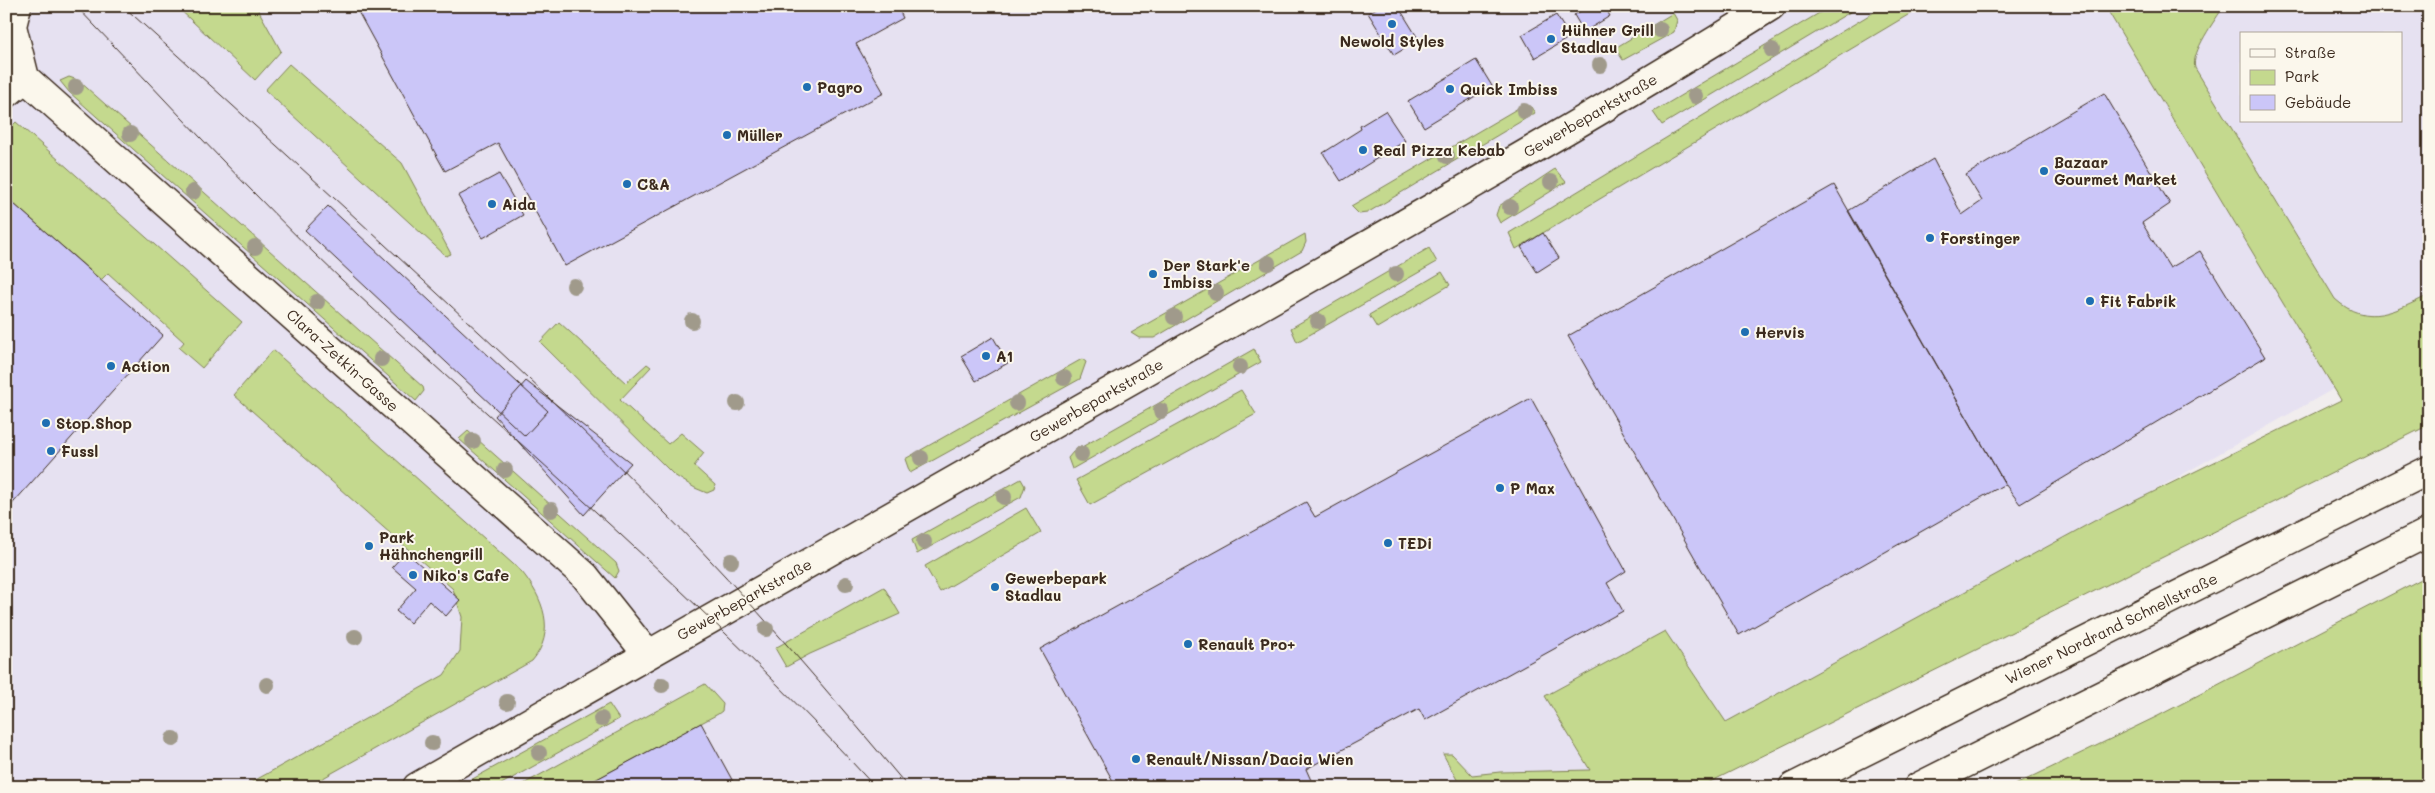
<svg xmlns="http://www.w3.org/2000/svg" width="2435" height="793" font-family="Mali,sans-serif">
  <rect width="100%" height="100%" fill="#f1edee"/>
  <filter id="ink" filterUnits="userSpaceOnUse"><feTurbulence type="fractalNoise" baseFrequency=".02" numOctaves="2"/><feDisplacementMap in="SourceGraphic" scale="10" xChannelSelector="R" yChannelSelector="G"/><feConvolveMatrix kernelMatrix="1 2 1 2 8 2 1 2 1" color-interpolation-filters="sRGB"/></filter>
  <g filter="url(#ink)">
    <!-- built -->
    <path fill="#e6e1f1" fill-rule="evenodd" d="M6 6H2429V330L2335 388 1631 787H6ZM2241 34H2401V121H2241Z"/>
    <!-- green -->
    <path fill="#c4d98e" stroke="#808256" d="M176 6H256L281 51 255 80Z
      M1831 6H1860L1662 125 1653 112Z
      M1884 6H1923L1516 249 1509 233Z
      M2105 6H2224C2216 19 2190 53 2195 68L2335 299C2367 328 2396 311 2429 295V425L1700 787H1461L1443 754H1452L1472 775 1500 772 1590 770 1545 696 1665 631 1726 722 2096 520 2341 400Z
      M1673 13 1677 20 1674 32 1623 60 1615 48Z
      M289 64 402 163 451 254 446 256 265 90Z
      M69 77 78 80 423 387 424 391 416 401 69 92 60 81Z
      M1520 107H1531L1535 113 1367 213 1359 214 1351 206Z
      M16 122 242 322 202 368 179 348 184 342 108 273 101 280 6 197V132Z
      M1555 169 1566 182 1500 223 1496 215 1499 206Z
      M1305 234 1306 242 1302 251 1154 338H1139L1131 333Z
      M1429 248 1437 262 1297 342 1291 328Z
      M1442 272 1450 285 1377 328 1369 315Z
      M559 322 626 383 647 364 651 367 620 400 668 444 681 433 704 453 694 466 715 485 714 490 707 493 695 488 674 475 540 342Z
      M1254 349 1261 362 1072 469 1068 458 1073 452Z
      M273 350 522 572C543 598 557 632 532 661L307 787H243L444 675 460 651 462 617 453 589 234 395Z
      M1082 359 1086 362 1080 379 910 473 905 459Z
      M1241 390 1256 414 1090 505 1076 480Z
      M468 431 616 563 619 571 615 578 459 439Z
      M1021 479 1025 486 1021 497 917 554 912 540Z
      M1026 508 1041 533 940 592 925 566Z
      M2429 575V787H2011L2158 716Z
      M884 587 900 614 810 654 786 667 775 648Z
      M705 684 723 704 722 711 718 714 582 787H518Z
      M609 704 619 719 496 787H458Z"/>
    <!-- building -->
    <path fill="#cbc6f8" stroke="#3b2a1e" d="M355 6H897L903 18 856 44 884 93 565 266 498 143 445 171Z
      M1380 6H1398L1419 40 1394 55 1368 13Z
      M1589 6H1604L1610 16 1584 32 1574 15Z
      M1556 15 1570 37 1535 58 1522 35Z
      M1476 60 1492 86 1424 127 1408 101Z
      M2104 93 2170 204 2142 223 2170 268 2200 251 2265 357 2020 504 2005 484 1848 211 1933 159 1962 215 1982 201 1966 175Z
      M1385 111 1405 141 1341 181 1323 153 1361 129 1360 126Z
      M499 174 523 215 483 238 458 196Z
      M1834 185 2005 484 1739 635 1568 336Z
      M6 197 163 335 6 511Z
      M328 206 548 411 525 436 305 230Z
      M1543 233 1559 258 1537 272 1521 247Z
      M993 337 1008 363 976 381 961 356Z
      M526 381 631 463 584 515 495 416Z
      M1531 398 1626 571 1607 583 1623 611 1425 720 1419 709 1306 769 1314 787H1103L1113 781 1040 649 1306 502 1315 517Z
      M406 552 460 600 446 616 429 601 410 623 396 611 416 588 392 567Z
      M701 723 736 787H582Z"/>
    <g fill="none" stroke-linecap="round" stroke-linejoin="round">
      <defs>
        <path id="street" d="M17 6 12 26 25 78
          M25 78 585 576 647 654
          M6 94 25 78
          M417 787C687 631 959 478 1229 324 1411 220 1594 117 1771 6"/>
        <path id="highway" d="M1793 787 2429 470
          M1918 787 2429 532"/>
      </defs>
      <!-- street casing -->
      <use href="#street" stroke="#3b2a1e" stroke-width="31"/>
      <!-- highway casing -->
      <use href="#highway" stroke="#3b2a1e" stroke-width="31"/>
      <!-- street -->
      <use href="#street" stroke="#fbf7ec" stroke-width="28"/>
      <!-- highway -->
      <use href="#highway" stroke="#fbf7ec" stroke-width="28"/>
      <!-- tram -->
      <path stroke="#3b2a1e" stroke-width="1" d="M76 6C164 98 250 193 342 280 521 448 710 605 875 787
        M123 6C223 97 324 188 423 280 505 356 587 432 664 512 750 599 829 693 908 787"/>
    </g>
    <!-- trees -->
    <g fill="#a09a8b">
      <circle cx="1660" cy="30" r="8"/>
      <circle cx="1772" cy="50" r="8"/>
      <circle cx="1600" cy="65" r="8"/>
      <circle cx="76" cy="87" r="8"/>
      <circle cx="1695" cy="96" r="8"/>
      <circle cx="1524" cy="111" r="8"/>
      <circle cx="130" cy="134" r="8"/>
      <circle cx="1447" cy="156" r="8"/>
      <circle cx="1551" cy="182" r="8"/>
      <circle cx="193" cy="192" r="8"/>
      <circle cx="1510" cy="207" r="8"/>
      <circle cx="255" cy="247" r="8"/>
      <circle cx="1268" cy="263" r="8"/>
      <circle cx="1396" cy="274" r="8"/>
      <circle cx="574" cy="286" r="8"/>
      <circle cx="1216" cy="293" r="8"/>
      <circle cx="317" cy="302" r="8"/>
      <circle cx="1174" cy="317" r="8"/>
      <circle cx="692" cy="321" r="8"/>
      <circle cx="1318" cy="321" r="8"/>
      <circle cx="381" cy="359" r="8"/>
      <circle cx="1240" cy="367" r="8"/>
      <circle cx="1064" cy="378" r="8"/>
      <circle cx="737" cy="403" r="8"/>
      <circle cx="1017" cy="403" r="8"/>
      <circle cx="1161" cy="411" r="8"/>
      <circle cx="473" cy="441" r="8"/>
      <circle cx="1081" cy="454" r="8"/>
      <circle cx="921" cy="458" r="8"/>
      <circle cx="505" cy="470" r="8"/>
      <circle cx="1004" cy="497" r="8"/>
      <circle cx="551" cy="510" r="8"/>
      <circle cx="924" cy="542" r="8"/>
      <circle cx="731" cy="561" r="8"/>
      <circle cx="846" cy="584" r="8"/>
      <circle cx="766" cy="629" r="8"/>
      <circle cx="355" cy="637" r="8"/>
      <circle cx="267" cy="685" r="8"/>
      <circle cx="662" cy="685" r="8"/>
      <circle cx="507" cy="702" r="8"/>
      <circle cx="601" cy="719" r="8"/>
      <circle cx="173" cy="739" r="8"/>
      <circle cx="432" cy="743" r="8"/>
      <circle cx="539" cy="753" r="8"/>
    </g>
  </g>
  <!-- markers -->
  <g fill="#1f6fb2" stroke="#fbf7ec" stroke-width="2">
    <circle cx="1392" cy="24" r="5"/>
    <circle cx="1551" cy="39" r="5"/>
    <circle cx="807" cy="87" r="5"/>
    <circle cx="1450" cy="89" r="5"/>
    <circle cx="727" cy="135" r="5"/>
    <circle cx="1363" cy="150" r="5"/>
    <circle cx="2044" cy="171" r="5"/>
    <circle cx="627" cy="184" r="5"/>
    <circle cx="492" cy="204" r="5"/>
    <circle cx="1930" cy="238" r="5"/>
    <circle cx="1153" cy="274" r="5"/>
    <circle cx="2090" cy="301" r="5"/>
    <circle cx="1745" cy="332" r="5"/>
    <circle cx="986" cy="356" r="5"/>
    <circle cx="111" cy="366" r="5"/>
    <circle cx="46" cy="423" r="5"/>
    <circle cx="51" cy="451" r="5"/>
    <circle cx="1500" cy="488" r="5"/>
    <circle cx="1388" cy="543" r="5"/>
    <circle cx="369" cy="546" r="5"/>
    <circle cx="413" cy="575" r="5"/>
    <circle cx="995" cy="587" r="5"/>
    <circle cx="1188" cy="644" r="5"/>
    <circle cx="1136" cy="759" r="5"/>
  </g>
  <g text-anchor="middle" dominant-baseline="central" stroke-width="4" stroke-linejoin="round" paint-order="stroke">
    <!-- poi labels -->
    <g font-size="15" font-weight="bold" fill="#3b2a1e" stroke="#fbf7ec" text-anchor="start">
      <text x="1561" y="30">Hühner Grill<tspan x="1561" dy="17">Stadlau</tspan></text>
      <text x="1392" y="41" text-anchor="middle">Newold Styles</text>
      <text x="817" y="87">Pagro</text>
      <text x="1460" y="89">Quick Imbiss</text>
      <text x="737" y="135">Müller</text>
      <text x="1373" y="150">Real Pizza Kebab</text>
      <text x="2054" y="162">Bazaar<tspan x="2054" dy="17">Gourmet Market</tspan></text>
      <text x="637" y="184">C&amp;A</text>
      <text x="502" y="204">Aida</text>
      <text x="1940" y="238">Forstinger</text>
      <text x="1163" y="265">Der Stark'e<tspan x="1163" dy="17">Imbiss</tspan></text>
      <text x="2100" y="301">Fit Fabrik</text>
      <text x="1755" y="332">Hervis</text>
      <text x="996" y="356">A1</text>
      <text x="121" y="366">Action</text>
      <text x="56" y="423">Stop.Shop</text>
      <text x="61" y="451">Fussl</text>
      <text x="1510" y="488">P Max</text>
      <text x="379" y="537">Park<tspan x="379" dy="17">Hähnchengrill</tspan></text>
      <text x="1398" y="543">TEDi</text>
      <text x="423" y="575">Niko's Cafe</text>
      <text x="1005" y="578">Gewerbepark<tspan x="1005" dy="17">Stadlau</tspan></text>
      <text x="1198" y="644">Renault Pro+</text>
      <text x="1146" y="759">Renault/Nissan/Dacia Wien</text>
    </g>
    <!-- street labels -->
    <g font-size="15" fill="#3b2a1e" stroke="#fbf7ec">
      <text transform="translate(1590 115) rotate(-30)">Gewerbeparkstraße</text>
      <text transform="translate(343 360) rotate(42)">Clara-Zetkin-Gasse</text>
      <text transform="translate(1096 400) rotate(-30)">Gewerbeparkstraße</text>
      <text transform="translate(744 599) rotate(-29)">Gewerbeparkstraße</text>
      <text transform="translate(2111 628) rotate(-26)">Wiener Nordrand Schnellstraße</text>
    </g>
  </g>
  <!-- margin -->
  <rect width="2435" height="793" fill="none" stroke="#fbf7ec" stroke-width="25"/>
  <rect x="12" y="12" width="2410" height="768" fill="none" stroke="#3b2a1e" stroke-width="2" filter="url(#ink)"/>
  <!-- legend -->
  <rect x="2240" y="32" width="162" height="90" fill="#fbf7ec" stroke="#aea59a"/>
  <rect x="2250" y="49" width="25" height="8" fill="#fbf7ec" stroke="#aea59a"/>
  <text x="2285" y="58" font-size="15" fill="#3b2a1e">Straße</text>
  <rect x="2250" y="70" width="25" height="15" fill="#c4d98e" stroke="#aea59a"/>
  <text x="2285" y="82" font-size="15" fill="#3b2a1e">Park</text>
  <rect x="2250" y="95" width="25" height="15" fill="#cbc6f8" stroke="#aea59a"/>
  <text x="2285" y="108" font-size="15" fill="#3b2a1e">Gebäude</text>
</svg>
